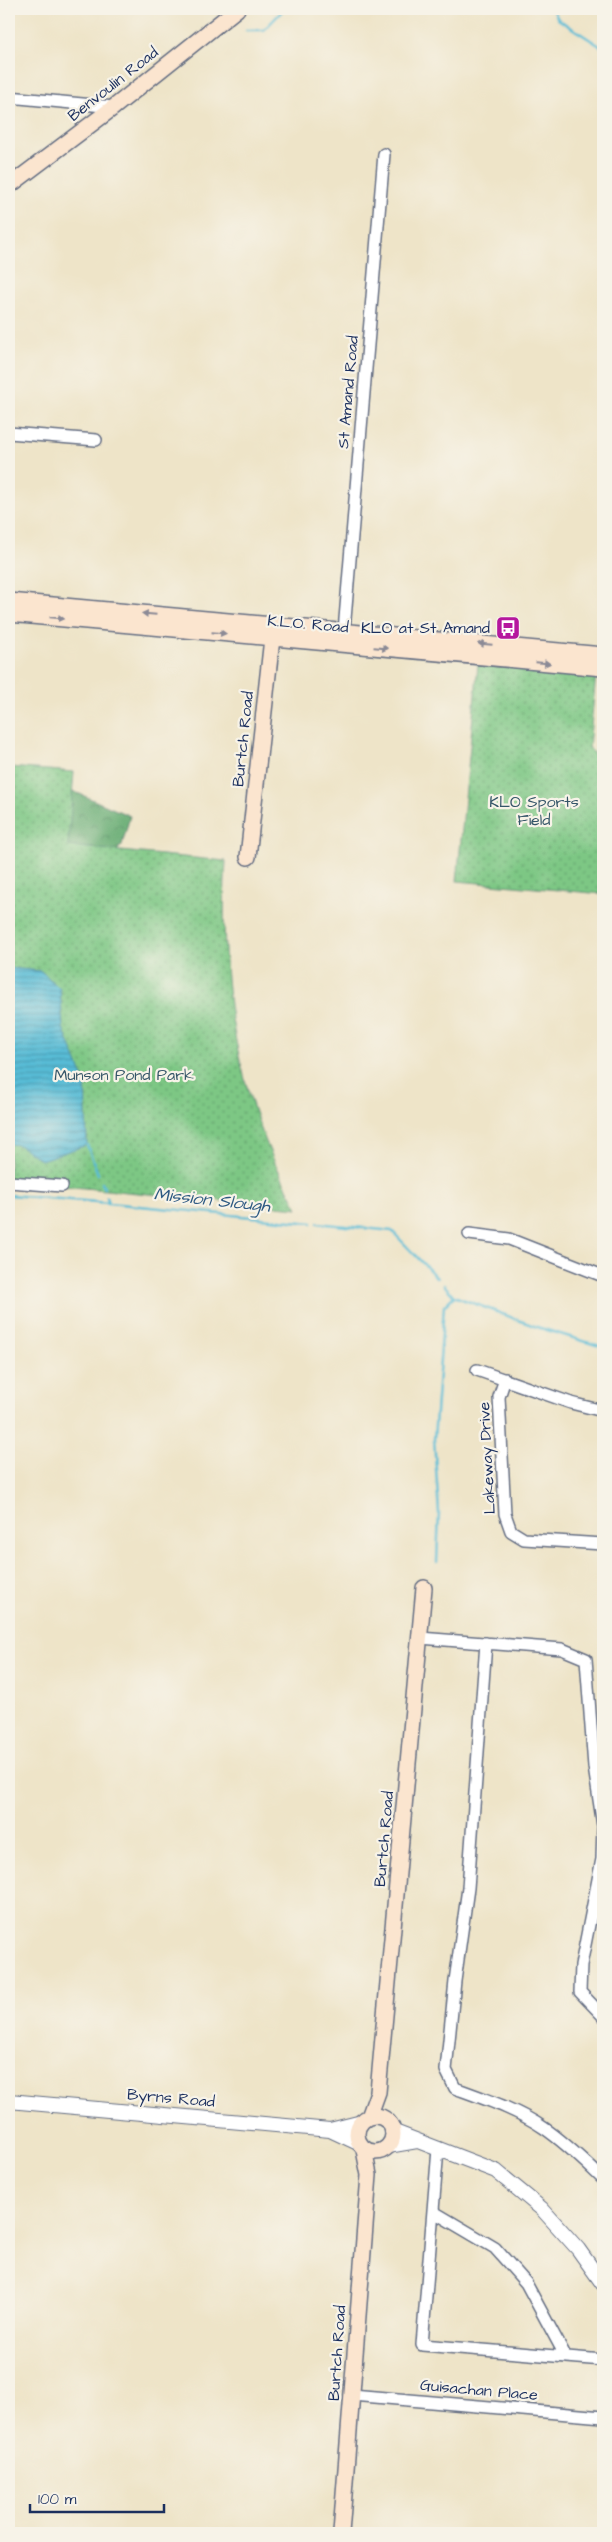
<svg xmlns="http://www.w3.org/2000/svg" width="612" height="2542" font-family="'Architects Daughter',sans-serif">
  <defs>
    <pattern id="forest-crowns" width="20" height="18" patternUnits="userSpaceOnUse" patternTransform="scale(1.25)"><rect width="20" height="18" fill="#66ac72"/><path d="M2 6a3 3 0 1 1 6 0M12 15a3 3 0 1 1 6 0" fill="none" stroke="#538c61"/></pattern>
    <pattern id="park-dots" width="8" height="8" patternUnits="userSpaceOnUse" patternTransform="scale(1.25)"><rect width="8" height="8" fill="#7dc784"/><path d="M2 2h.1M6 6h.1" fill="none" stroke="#66a26f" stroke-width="1.8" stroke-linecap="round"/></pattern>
    <pattern id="water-rules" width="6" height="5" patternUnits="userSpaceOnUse" patternTransform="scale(1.25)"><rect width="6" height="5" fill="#58bcd6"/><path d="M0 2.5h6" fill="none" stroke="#4899b1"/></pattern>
  </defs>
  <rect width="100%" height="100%" fill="#f7f3e8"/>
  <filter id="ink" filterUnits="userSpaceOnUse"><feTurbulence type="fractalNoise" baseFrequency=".02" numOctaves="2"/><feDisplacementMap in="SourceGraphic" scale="10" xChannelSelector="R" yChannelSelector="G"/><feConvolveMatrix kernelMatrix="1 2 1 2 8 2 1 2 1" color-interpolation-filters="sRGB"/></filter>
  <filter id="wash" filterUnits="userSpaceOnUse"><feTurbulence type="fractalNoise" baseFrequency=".0096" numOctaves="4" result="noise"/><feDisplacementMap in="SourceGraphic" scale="20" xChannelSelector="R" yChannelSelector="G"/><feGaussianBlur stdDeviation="1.12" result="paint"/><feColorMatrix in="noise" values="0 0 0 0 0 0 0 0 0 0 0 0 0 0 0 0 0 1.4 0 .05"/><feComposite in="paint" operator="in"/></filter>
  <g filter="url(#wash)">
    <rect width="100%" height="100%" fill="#eee4c8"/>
    <!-- forest -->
    <path fill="url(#forest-crowns)" stroke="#406e68" d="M9 779 20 789 73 791 130 816 122 845 94 877Z"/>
    <!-- park -->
    <path fill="url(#park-dots)" stroke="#4c7b71" d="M478 664 596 675 589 747 603 767V894L457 881Z
      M9 767 74 772 68 846 226 861C218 985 236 1098 298 1208L9 1181Z"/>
    <!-- water -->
    <path fill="url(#water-rules)" stroke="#3a769a" d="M9 968 41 971 60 989 63 1028 85 1082 87 1145 41 1160 19 1145 9 1144Z"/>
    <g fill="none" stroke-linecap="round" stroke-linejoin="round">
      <!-- stream -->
      <path stroke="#58bcd6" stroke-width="2.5" d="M553 9 558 19 603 48
        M246 30H264L284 9
        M87 1145 98 1174
        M102 1183 104 1188
        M9 1195 109 1203
        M107 1197 109 1203 312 1223
        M318 1223 392 1231 437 1278
        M444 1285 454 1296 537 1327 603 1347
        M437 1562 439 1513 434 1439 444 1306 454 1296"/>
    </g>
  </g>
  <g filter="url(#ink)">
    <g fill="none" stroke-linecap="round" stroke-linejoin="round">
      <defs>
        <path id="minor" d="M9 97 114 107
          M9 433 96 440
          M344 631 384 154
          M9 1182 62 1186
          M469 1234 509 1239 603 1276
          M477 1370 571 1403 603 1411
          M505 1379 499 1397 505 1514 511 1531 524 1539 603 1544
          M420 1638 562 1649 586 1659 594 1767 603 1826 602 1859 581 1965 580 1992 603 2016
          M486 1643 468 1888 455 1981 446 2070 455 2088C485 2099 518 2110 544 2128 566 2143 585 2162 603 2179
          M438 2149 422 2345 603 2360
          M434 2212 495 2248 526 2283 566 2357
          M352 2395 603 2417"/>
        <path id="tertiary" d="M9 2101 330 2130 360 2144
          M330 2130 362 2122
          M392 2131 496 2171 542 2209 578 2249 603 2284
          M388 2146 417 2141"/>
        <path id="secondary" d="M9 186 114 107 237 9
          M9 601 603 655
          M9 614 603 668
          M248 857 273 629
          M357 2134a18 18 0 1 1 36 0a18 18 0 1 1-36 0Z
          M369 2117 378 2092 424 1588
          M341 2533 369 2175 364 2150"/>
      </defs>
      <!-- minor casing -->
      <use href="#minor" stroke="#656e83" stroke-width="14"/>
      <!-- tertiary casing -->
      <use href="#tertiary" stroke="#656e83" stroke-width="16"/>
      <!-- secondary casing -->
      <use href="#secondary" stroke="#656e83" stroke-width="18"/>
      <!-- minor -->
      <use href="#minor" stroke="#fff" stroke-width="11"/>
      <!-- tertiary -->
      <use href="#tertiary" stroke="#fff" stroke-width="14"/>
      <!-- secondary -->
      <use href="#secondary" stroke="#fbe5cf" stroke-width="15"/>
    </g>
    <!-- one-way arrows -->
    <defs><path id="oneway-solid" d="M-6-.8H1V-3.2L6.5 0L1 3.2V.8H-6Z" transform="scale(1.25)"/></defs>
    <g fill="#8b8a96">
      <use href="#oneway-solid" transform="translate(149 614) rotate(-175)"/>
      <use href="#oneway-solid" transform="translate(57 618) rotate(5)"/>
      <use href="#oneway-solid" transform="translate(219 633) rotate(5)"/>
      <use href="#oneway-solid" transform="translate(485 644) rotate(-175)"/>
      <use href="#oneway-solid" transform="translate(381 648) rotate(5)"/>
      <use href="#oneway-solid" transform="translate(543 663) rotate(5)"/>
    </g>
  </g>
  <!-- icons -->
  <defs>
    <symbol id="bus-square" viewBox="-11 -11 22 22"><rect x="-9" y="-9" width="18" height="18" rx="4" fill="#b5179e" stroke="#f7f3e8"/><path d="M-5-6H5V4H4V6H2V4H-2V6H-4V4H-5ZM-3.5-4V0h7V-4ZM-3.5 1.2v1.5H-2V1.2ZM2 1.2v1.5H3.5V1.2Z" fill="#fff"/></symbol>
  </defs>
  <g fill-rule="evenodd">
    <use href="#bus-square" x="494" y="614" width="28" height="28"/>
  </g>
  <g text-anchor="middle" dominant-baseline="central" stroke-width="4.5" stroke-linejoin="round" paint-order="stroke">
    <!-- street labels -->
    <g font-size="16" fill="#1b2f5e" stroke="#f7f3e8">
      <text transform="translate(113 84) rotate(-38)">Benvoulin Road</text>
      <text transform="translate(348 392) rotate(-85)">St Amand Road</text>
      <text transform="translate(308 624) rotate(5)">K.L.O. Road</text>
      <text transform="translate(243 739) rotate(-84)">Burtch Road</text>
      <text transform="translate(487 1458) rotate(-93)">Lakeway Drive</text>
      <text transform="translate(384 1839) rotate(-85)">Burtch Road</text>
      <text transform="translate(171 2098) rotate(5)">Byrns Road</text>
      <text transform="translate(337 2353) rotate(-86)">Burtch Road</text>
      <text transform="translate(479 2390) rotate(5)">Guisachan Place</text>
    </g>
    <!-- poi labels -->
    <g font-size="16" fill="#1b2f5e" stroke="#f7f3e8" text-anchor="end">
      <text x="490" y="628">KLO at St Amand</text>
    </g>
    <!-- park labels -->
    <g font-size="16" fill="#345568" stroke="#f7f3e8">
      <text x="534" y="802">KLO Sports<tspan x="534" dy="18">Field</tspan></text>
      <text x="124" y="1075">Munson Pond Park</text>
    </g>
    <!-- water labels -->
    <g font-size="18" font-style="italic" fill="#2d5982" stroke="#f7f3e8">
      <text transform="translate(212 1200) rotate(6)">Mission Slough</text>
    </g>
  </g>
  <!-- margin -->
  <rect width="612" height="2542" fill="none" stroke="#f7f3e8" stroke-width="30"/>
  <!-- scale -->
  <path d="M30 2504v8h134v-8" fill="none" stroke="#1b2f5e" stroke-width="2.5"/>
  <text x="38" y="2504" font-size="15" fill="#1b2f5e" stroke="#f7f3e8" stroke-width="4" paint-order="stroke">100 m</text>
</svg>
